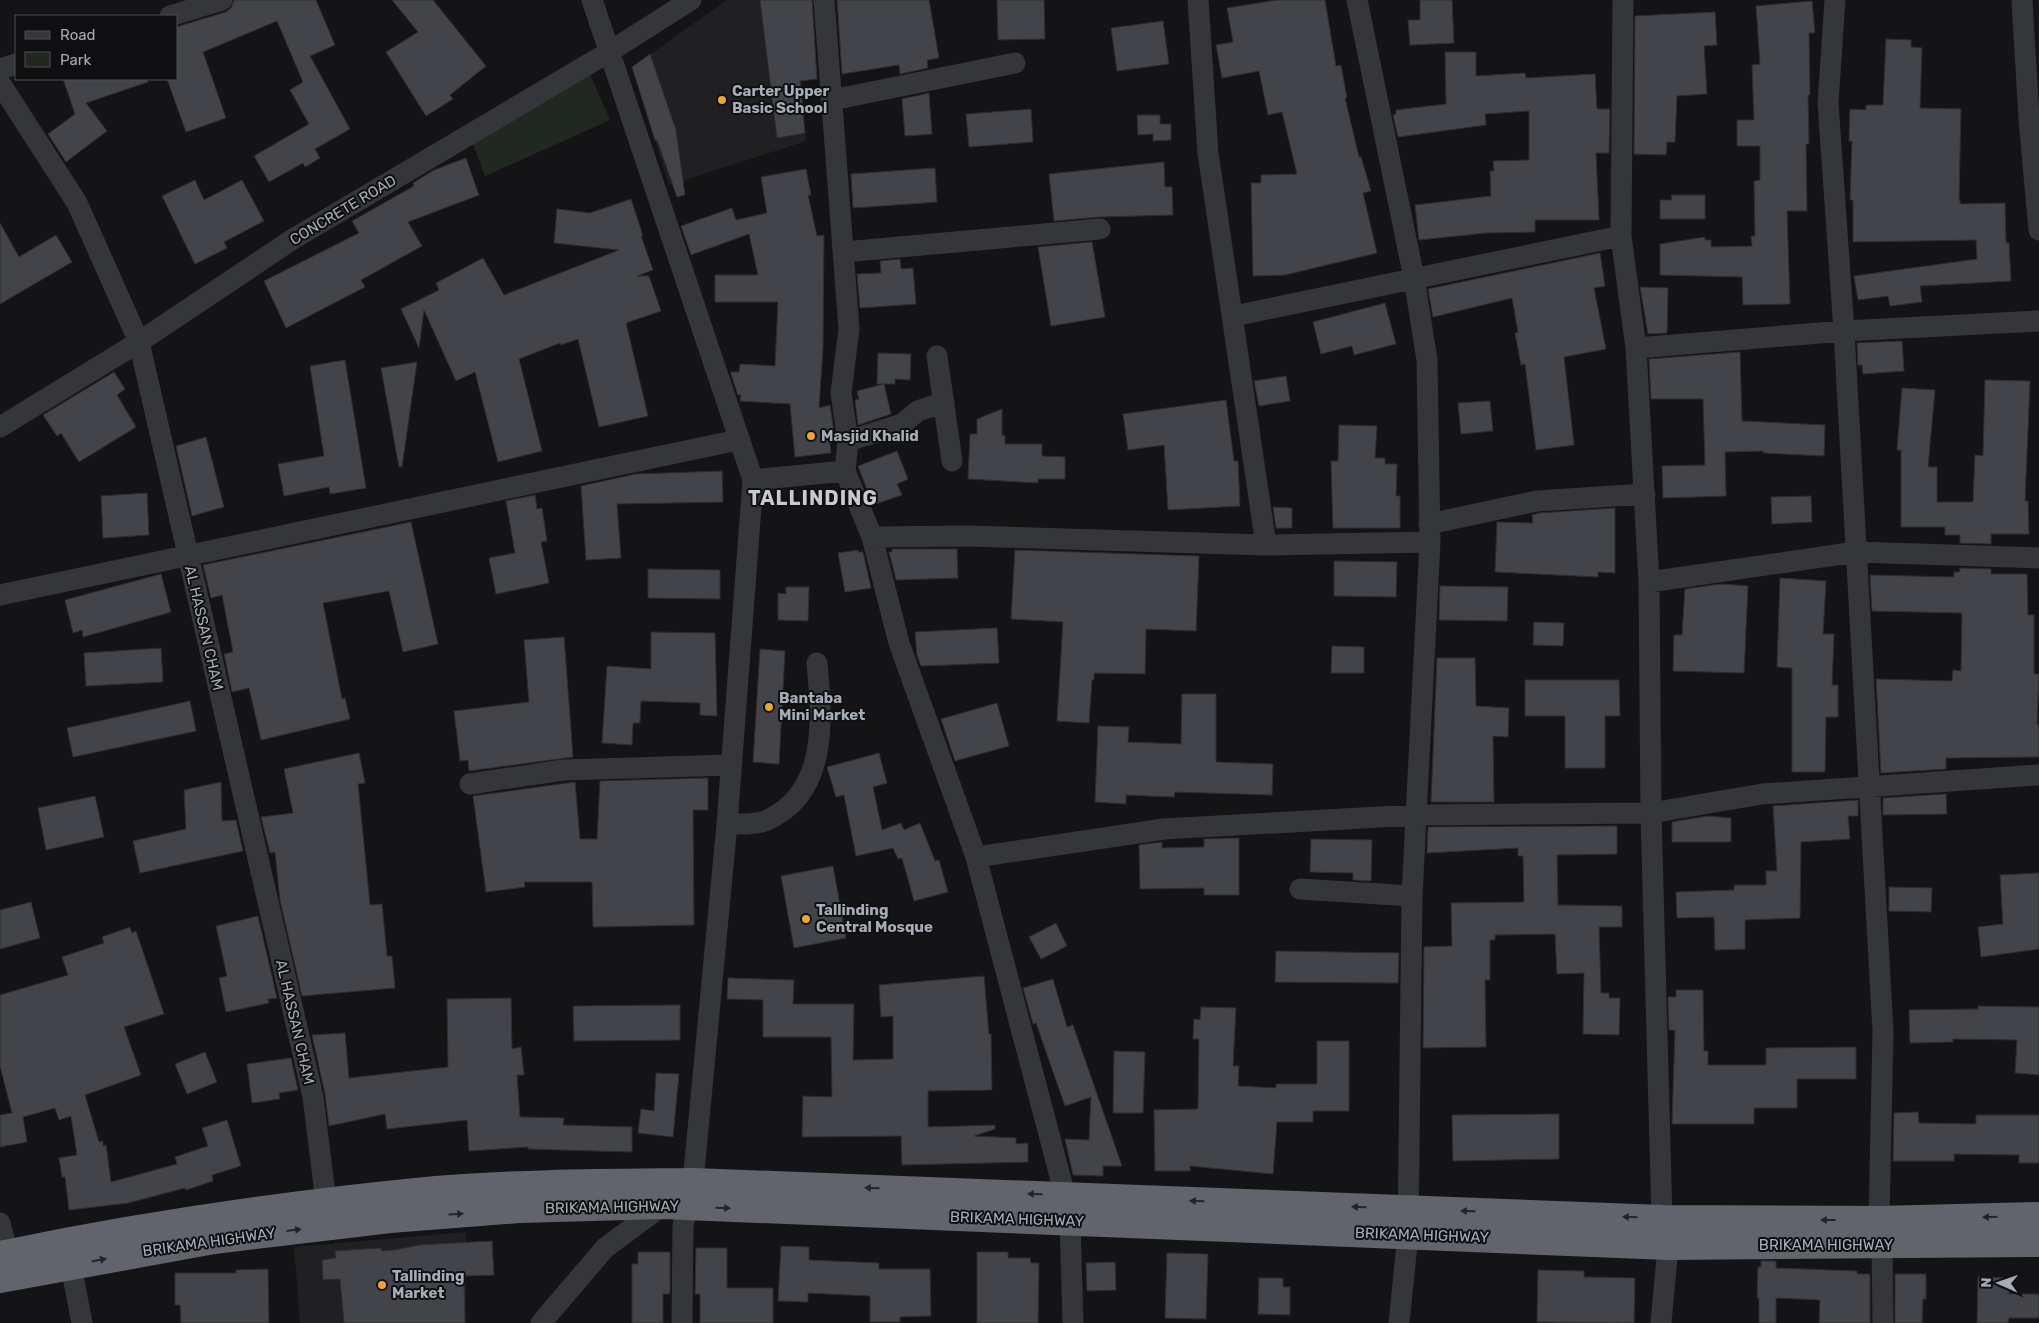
<svg xmlns="http://www.w3.org/2000/svg" width="2039" height="1323" font-family="Rubik,sans-serif">
  <rect width="100%" height="100%" fill="#141416"/>
  <!-- built -->
  <path fill="#202023" d="M727 0H793L806 141 669 185 632 67Z
    M466 1232V1323H300L294 1247Z"/>
  <!-- green -->
  <path fill="#202821" d="M586 65 610 120 485 176 471 138Z"/>
  <!-- building -->
  <path fill="#434449" stroke="#2e2e32" d="M234 0H316L335 45 310 56 350 129 315 149 320 158 305 167 303 163 269 182 254 156 309 124 290 90 303 82 277 21 203 52 226 118 186 132 167 79H176V27L226 12 231 8Z
    M392 0H433L486 66 450 95 453 99 426 116 386 52 418 32Z
    M760 0H812L817 79 800 81 805 133 777 138Z
    M837 0H929L939 58 927 60 928 68 900 74 899 65 842 74Z
    M997 0H1044L1045 39 998 40Z
    M1277 0H1325L1336 66 1341 65 1347 98H1345L1359 157H1361L1371 191 1363 193 1377 253 1285 275 1253 276 1251 183H1261V175L1297 174 1282 112 1268 115 1259 71 1222 78 1216 45 1233 42 1227 8Z
    M1420 0H1452L1454 43 1410 45 1408 20H1420Z
    M1812 1 1815 33H1809L1810 95H1808L1809 144H1806L1807 211H1787L1790 304 1743 305 1742 277 1660 275V244L1705 237V240H1711V247L1752 246 1751 236H1755L1754 181 1760 180V146H1737V120H1754L1752 65 1760 64 1756 6Z
    M1715 12 1717 45 1704 46 1707 94 1677 96 1675 142H1667L1666 155 1634 154 1635 16Z
    M1163 21 1169 64 1117 71 1111 28Z
    M1886 39 1911 40V47L1922 48 1920 108 1961 109 1959 199 1961 204 2005 203 2006 243H2009L2011 281 1920 286 1922 302 1890 306 1888 296 1858 300 1854 276 1977 259 1976 240 1853 242V200H1850L1852 141H1849L1850 109 1866 110V105H1883Z
    M1445 52H1476V76L1525 73 1526 78 1595 74 1597 109H1610L1609 153H1596L1599 220H1535V232L1486 233 1419 240 1415 205 1491 196 1490 171H1494L1493 161 1529 160V111L1485 114 1486 125 1398 137 1393 115 1396 114V110L1446 104Z
    M650 54 676 130 685 195 677 197 657 140H655L632 67Z
    M63 79H147L148 82 86 103 107 131 66 162 48 134 75 114Z
    M929 93 932 134 905 136 902 99Z
    M1031 109 1033 142 969 147 966 114Z
    M1137 115H1160V124H1171V140L1153 141V134L1138 135Z
    M466 158 479 195 408 222 422 246 361 280 365 287 286 328 264 281 359 233 352 221 414 186 413 183 434 170Z
    M1164 162 1165 187H1172L1173 215 1099 217 1054 221 1049 174Z
    M935 168 937 202 853 208 851 174Z
    M806 169 811 195H808L817 236 824 235 823 348 819 408 830 405 834 432 829 434 831 453 795 457 790 404 740 401 741 395H738L731 374V372H739L740 364 775 366 778 302H715V275H758L749 234 691 255 681 226 732 208 736 220 767 213 761 177Z
    M195 180 204 200 242 180 264 221 224 242 227 248 195 264 162 196Z
    M1671 195H1705V219H1660V200H1672Z
    M631 199 643 236H641L653 270 637 276H649L661 311 626 323 648 416 599 427 578 339 561 345 560 343 519 359 542 451 498 462 475 372 456 381 424 310 419 348 401 309 439 290 436 283 483 258 504 295 619 250 554 243 557 209 590 213Z
    M0 223 19 257 56 235 72 262 0 304Z
    M1092 242 1105 317 1051 326 1038 247Z
    M1600 253 1605 286 1594 288 1606 349 1564 357 1574 445 1536 450 1525 364 1521 365 1515 333 1518 332 1512 298 1433 317 1428 289Z
    M900 259 901 269 913 268 916 304 860 308 857 274 881 273 880 261Z
    M1640 287 1668 288 1667 333 1648 334Z
    M1385 303 1396 344 1354 355 1352 346 1321 354 1313 322Z
    M1902 341 1904 371 1863 374 1862 365H1858L1857 343Z
    M1740 352 1742 421 1825 425 1824 456 1763 453V451L1725 452 1726 496 1663 498 1662 466 1705 465 1703 399H1651L1649 359Z
    M878 353 911 354 910 380 895 379V384H877Z
    M345 360 366 488 330 494 329 487 284 496 278 464 324 456 310 366Z
    M417 362 402 467H399L381 368Z
    M114 372 125 389 117 395 136 427 79 462 61 433 57 436 43 415Z
    M1286 376 1290 401 1259 406 1254 381Z
    M1985 380 2030 381 2025 501H2028L2029 534H1991V544L1960 543V535H1945V527H1901V450H1897L1902 388 1935 390 1928 467H1937V502H1973L1975 455 1983 456Z
    M884 384 891 414 858 425 855 400 859 399 857 391Z
    M1226 400 1234 461H1238L1240 506 1168 510 1164 445 1128 450 1123 414Z
    M1490 401 1493 431 1461 434 1458 403Z
    M1002 409V435L1005 436V444H1042V456L1065 457V479H1038V483L968 479 970 434H977V419Z
    M1339 425 1377 426 1375 458H1385V464H1397L1396 496H1400V528H1333L1331 461H1338Z
    M206 437 224 507 192 516 176 446Z
    M897 451 908 479 897 484 902 495 873 505 858 466Z
    M722 471 723 502 617 504 621 558 586 560 581 486 636 474Z
    M147 493 149 535 103 538 101 496Z
    M535 495 537 509 542 508 547 541 541 542 549 583 496 594 489 558 515 553 506 501Z
    M1811 496 1812 522 1772 524 1771 497Z
    M1273 507 1292 508V528H1276Z
    M1615 508V573L1598 572V577L1495 572 1497 522 1533 523 1532 515 1539 513Z
    M411 522 438 644 403 652 389 591 323 603 342 699 345 698 350 719 261 740 249 688 232 692 224 654 233 652 222 595 211 598 203 565Z
    M892 549H957L958 578 896 580 889 552H892Z
    M858 550V552H863L871 588 845 592 838 553Z
    M1015 550 1199 556 1196 631 1146 629 1145 674 1094 673V680H1092L1089 723 1057 721 1063 622 1011 619Z
    M1334 561 1397 562 1396 597 1334 596Z
    M1960 568 1991 569V574H2027L2028 615H2034V674H2039L2037 725H2039V757L1946 758V769L1881 773 1876 679 1952 681 1953 670 1961 671 1962 613 1872 611 1870 575 1954 577V572H1960Z
    M648 569 720 570V599L648 598Z
    M161 574 171 612 83 637 82 630 73 633 65 600Z
    M1780 578 1826 581 1823 634H1834L1832 685H1838V717H1826L1825 772H1792V668L1777 667Z
    M1721 584 1748 586 1744 673 1673 671 1674 635H1682L1685 589Z
    M1440 586 1508 587 1507 621 1439 620Z
    M786 587H809L808 621 778 620V593L786 594Z
    M1534 622 1564 623 1563 646 1533 645Z
    M997 628 999 663 921 666 917 655 915 632Z
    M651 632 715 633 717 716 700 715V703L641 701 640 723H633L632 745 602 743 607 666 651 669Z
    M564 637 573 757 469 771 468 760 460 761 454 711 529 702 524 640Z
    M1332 646 1364 647V673H1331Z
    M161 648 163 682 86 686 84 653Z
    M760 649 785 651 779 764 753 762Z
    M1437 658H1475L1476 706 1509 708 1508 737 1493 736 1494 802H1431Z
    M1525 680H1619L1620 716H1605V768H1565V716H1525Z
    M1182 694H1216V762L1273 764 1272 795 1175 792 1174 797 1126 795V804L1095 802 1098 726 1129 727 1128 742 1181 744Z
    M190 701 196 731 73 757 67 728Z
    M997 703 1009 746 955 761 941 719Z
    M359 753 365 783 358 784 370 905 382 904 387 956H392L395 988 302 996 280 900 275 852 270 853 261 817 293 813 284 769Z
    M879 753 887 783 873 787 882 830 901 823 904 830 920 823 935 861 939 860 948 892 914 901 902 858 898 859 893 848 856 856 844 795 836 797 827 767Z
    M708 778V810H693L694 925 593 927 592 882H524L525 887 486 892 473 796 575 782 580 839H597L600 781Z
    M221 782 222 821 236 820 243 851 140 873 133 841 186 829 184 790Z
    M1946 794 1947 814 1883 815V798Z
    M95 796 104 837 46 850 38 808Z
    M1858 800V816H1848L1850 839 1801 842 1800 918 1745 920V949L1715 950 1714 917 1677 918 1676 892 1734 890V885H1766V871H1777L1773 806Z
    M1707 816 1731 818V842H1672V822Z
    M1617 826V854L1557 855 1558 905 1622 906V927H1599L1601 993H1609V998H1620L1619 1035 1583 1034 1584 973 1557 974 1555 934 1495 935V940H1490V980H1485L1486 1047 1423 1048 1424 947 1452 946 1451 903 1524 902 1523 856H1518V848L1427 853 1428 827Z
    M1239 838V895H1204V888L1140 889 1139 845 1162 842V848L1204 847V839Z
    M1311 839 1372 840 1371 881 1353 880V873L1310 872Z
    M833 866 846 938 794 948 781 876Z
    M2039 873V949L1981 957 1978 927 2003 924 2000 875Z
    M1889 887 1932 888 1931 912 1889 911Z
    M31 902 40 938 0 949V910Z
    M258 916 277 998 268 999 269 1003 226 1012 219 978 227 976 216 926Z
    M1056 923 1067 946 1041 959 1029 937Z
    M130 927 132 933 136 931 164 1014 124 1027 141 1075 85 1095 99 1142 103 1141V1146L106 1145 111 1182 177 1164 175 1157 208 1146 202 1128 227 1120 241 1166 212 1175 213 1181 186 1190 185 1188 128 1203 69 1210 65 1177H62L59 1158 77 1155 71 1116 59 1120 55 1108 23 1117 27 1142 0 1147V1115L12 1113 0 1066V995L68 975 62 957 104 943 102 937Z
    M1276 951 1399 953 1398 983 1275 982Z
    M984 976 989 1034H991L992 1090 928 1091V1127L995 1125V1129L974 1136 1016 1138V1144L1028 1143V1162L902 1165 901 1136 802 1137 803 1096 832 1097 831 1037H763V1000L727 999 728 978 794 980 793 1004H854L853 1060 893 1059V1016L881 1017 879 985Z
    M1053 979 1067 1027 1073 1025 1122 1166H1103V1176L1073 1175 1065 1139 1089 1140 1091 1097 1065 1106 1036 1023 1033 1024 1023 988Z
    M1676 990H1703L1704 1051H1708V1065H1766V1048L1856 1047V1079H1797V1108H1754V1124H1672L1675 1030H1669L1668 997H1676Z
    M511 998 512 1049 521 1047 524 1075H517L520 1117 564 1118 563 1125 632 1127V1152L528 1149V1147L469 1151 467 1120 387 1129 385 1114 329 1126 325 1094 312 1035 345 1033 349 1078 448 1067 447 999Z
    M680 1005V1040L574 1041 573 1006Z
    M1978 1006 2039 1007V1075L2015 1073 2017 1040 1953 1039V1042L1910 1043 1909 1010 1978 1009Z
    M1201 1007 1236 1008 1233 1066H1239L1238 1086 1276 1088V1084H1317V1041H1349V1111H1313V1122H1277L1273 1174 1190 1166V1171H1155L1154 1110 1198 1109 1199 1039H1193L1194 1019 1200 1020Z
    M1114 1051 1145 1052 1143 1113H1113Z
    M205 1052 217 1082 187 1094 175 1064Z
    M291 1058 298 1090 279 1093 280 1099 252 1103 247 1064Z
    M656 1073 679 1074 673 1137 638 1133 641 1109 654 1111Z
    M1918 1112 1919 1123 1976 1124V1115H2039V1163H2019V1155L1954 1154V1161H1893L1894 1113Z
    M1559 1114V1159L1453 1161 1452 1115Z
    M492 1241 494 1275 464 1276 465 1323H344L340 1279 323 1280 322 1260 336 1258 335 1251 380 1248 382 1251 394 1250 419 1245Z
    M781 1246 809 1247V1260L879 1263V1269H930L931 1316 900 1317V1322H870V1296L808 1293V1302L778 1301Z
    M696 1248H727V1288H773V1323H700V1294H695Z
    M638 1252H670V1294H663V1323H632V1264H638Z
    M977 1252H1008V1258H1030L1031 1263H1039L1038 1323H977Z
    M1167 1253 1208 1254 1206 1319 1165 1318Z
    M1761 1261H1776V1268L1857 1271V1274H1870V1323H1819L1820 1300 1776 1298V1323H1759V1298H1757L1758 1267H1761Z
    M1115 1262 1116 1290 1087 1291 1086 1263Z
    M268 1269 269 1323H181L180 1305H175V1273H236V1270Z
    M1538 1270 1584 1271V1277L1635 1278 1634 1323 1537 1322Z
    M1895 1274H1926V1299H1923L1922 1323H1895Z
    M1978 1277 2010 1278 2009 1294H2039V1318H2009L2008 1323H1977Z
    M1259 1278H1283V1287H1290V1315L1258 1314Z"/>
  <g fill="none" stroke-linecap="round" stroke-linejoin="round">
    <!-- minor -->
    <path stroke="#35363a" stroke-width="21" d="M592 0 753 480 727 824 693 1182 683 1226 682 1323
      M824 0 849 329 841 393 848 441 845 471 872 537 899 643 976 857 1065 1195
      M1198 0 1208 153 1266 545
      M1357 0 1414 278 1427 360 1430 542 1412 896 1408 1235 1399 1323
      M1623 0 1621 236 1636 348 1649 582 1651 813 1662 1219
      M1835 0 1828 103 1844 331 1883 1031 1879 1220
      M2022 0 2029 119 2039 230
      M170 16 222 0
      M0 69 16 64
      M0 83 77 203 139 342 313 1097 326 1202
      M832 100 1015 63
      M844 252 1100 229
      M1234 316 1621 236
      M1636 348 1844 331 2039 321
      M937 356 952 461
      M0 427 139 342 293 239 609 52 691 0
      M848 441 902 424 918 411 944 402
      M753 480 845 471
      M1429 524 1537 501 1645 494
      M872 537 967 536 1266 545 1430 542
      M1649 582 1856 552 2039 558
      M0 595 738 440
      M470 784 563 770 730 765
      M727 824C738 824 754 825 765 821 829 794 822 719 817 663
      M976 857 1164 829 1416 815 1651 813 1762 794 2039 775
      M1300 889 1412 896
      M1070 1221 1073 1323
      M0 1223 8 1254
      M1882 1245 1883 1323
      M71 1266 82 1323
      M541 1323 605 1248 663 1205
      M1661 1323 1668 1246"/>
    <!-- highway -->
    <path stroke="#61646b" stroke-width="28" d="M0 1255C144 1225 290 1204 436 1190 522 1183 607 1183 693 1182L1662 1219 1879 1220 2039 1216
      M0 1279 214 1240 390 1219 519 1209 663 1205 1668 1246 2039 1243"/>
  </g>
  <!-- one-way arrows -->
  <defs><path id="oneway-solid" d="M-6-.8H1V-3.2L6.5 0L1 3.2V.8H-6Z" transform="scale(1.25)"/></defs>
  <g fill="#242428">
    <use href="#oneway-solid" transform="translate(872 1188) rotate(-178)"/>
    <use href="#oneway-solid" transform="translate(1035 1194) rotate(-178)"/>
    <use href="#oneway-solid" transform="translate(1197 1201) rotate(-178)"/>
    <use href="#oneway-solid" transform="translate(1359 1207) rotate(-178)"/>
    <use href="#oneway-solid" transform="translate(723 1208) rotate(2)"/>
    <use href="#oneway-solid" transform="translate(1468 1211) rotate(-178)"/>
    <use href="#oneway-solid" transform="translate(456 1214) rotate(-4)"/>
    <use href="#oneway-solid" transform="translate(1630 1217) rotate(-178)"/>
    <use href="#oneway-solid" transform="translate(1990 1217) rotate(179)"/>
    <use href="#oneway-solid" transform="translate(1828 1220) rotate(-180)"/>
    <use href="#oneway-solid" transform="translate(294 1230) rotate(-7)"/>
    <use href="#oneway-solid" transform="translate(99 1260) rotate(-11)"/>
  </g>
  <!-- markers -->
  <g fill="#eca435" stroke="#0f0f11" stroke-width="2">
    <circle cx="722" cy="100" r="5"/>
    <circle cx="811" cy="436" r="5"/>
    <circle cx="769" cy="707" r="5"/>
    <circle cx="806" cy="919" r="5"/>
    <circle cx="382" cy="1285" r="5"/>
  </g>
  <g text-anchor="middle" dominant-baseline="central" stroke-width="4" stroke-linejoin="round" paint-order="stroke">
    <!-- poi labels -->
    <g font-size="15" font-weight="bold" fill="#a6acb6" stroke="#0f0f11" text-anchor="start">
      <text x="732" y="91">Carter Upper<tspan x="732" dy="17">Basic School</tspan></text>
      <text x="821" y="436">Masjid Khalid</text>
      <text x="779" y="698">Bantaba<tspan x="779" dy="17">Mini Market</tspan></text>
      <text x="816" y="910">Tallinding<tspan x="816" dy="17">Central Mosque</tspan></text>
      <text x="392" y="1276">Tallinding<tspan x="392" dy="17">Market</tspan></text>
    </g>
    <!-- street labels -->
    <g font-size="15" fill="#a6acb6" stroke="#0f0f11">
      <text transform="translate(343 210) rotate(-31)">CONCRETE ROAD</text>
      <text transform="translate(204 628) rotate(77)">AL HASSAN CHAM</text>
      <text transform="translate(295 1022) rotate(77)">AL HASSAN CHAM</text>
      <text transform="translate(612 1207) rotate(-1)">BRIKAMA HIGHWAY</text>
      <text transform="translate(1017 1219) rotate(2)">BRIKAMA HIGHWAY</text>
      <text transform="translate(1422 1235) rotate(2)">BRIKAMA HIGHWAY</text>
      <text transform="translate(209 1242) rotate(-8)">BRIKAMA HIGHWAY</text>
      <text x="1826" y="1245">BRIKAMA HIGHWAY</text>
    </g>
    <!-- district labels -->
    <g font-size="20" font-weight="bold" letter-spacing="1" fill="#c7cad2" stroke="#0f0f11">
      <text x="813" y="498">TALLINDING</text>
    </g>
  </g>
  <!-- legend -->
  <rect x="15" y="15" width="162" height="65" fill="#0f0f11" stroke="#4b4e53"/>
  <rect x="25" y="31" width="25" height="8" fill="#35363a" stroke="#4b4e53"/>
  <text x="60" y="40" font-size="15" fill="#a6acb6">Road</text>
  <rect x="25" y="52" width="25" height="15" fill="#202821" stroke="#4b4e53"/>
  <text x="60" y="65" font-size="15" fill="#a6acb6">Park</text>
  <!-- north arrow -->
  <g transform="translate(1999 1283) rotate(272)" stroke="#0f0f11" stroke-width="4" paint-order="stroke">
  <path d="M0-4L9 19L0 12L-9 19Z" fill="#a6acb6"/>
  <text y="-8" font-size="14" font-weight="bold" text-anchor="middle" fill="#a6acb6">N</text>
  </g>
</svg>
